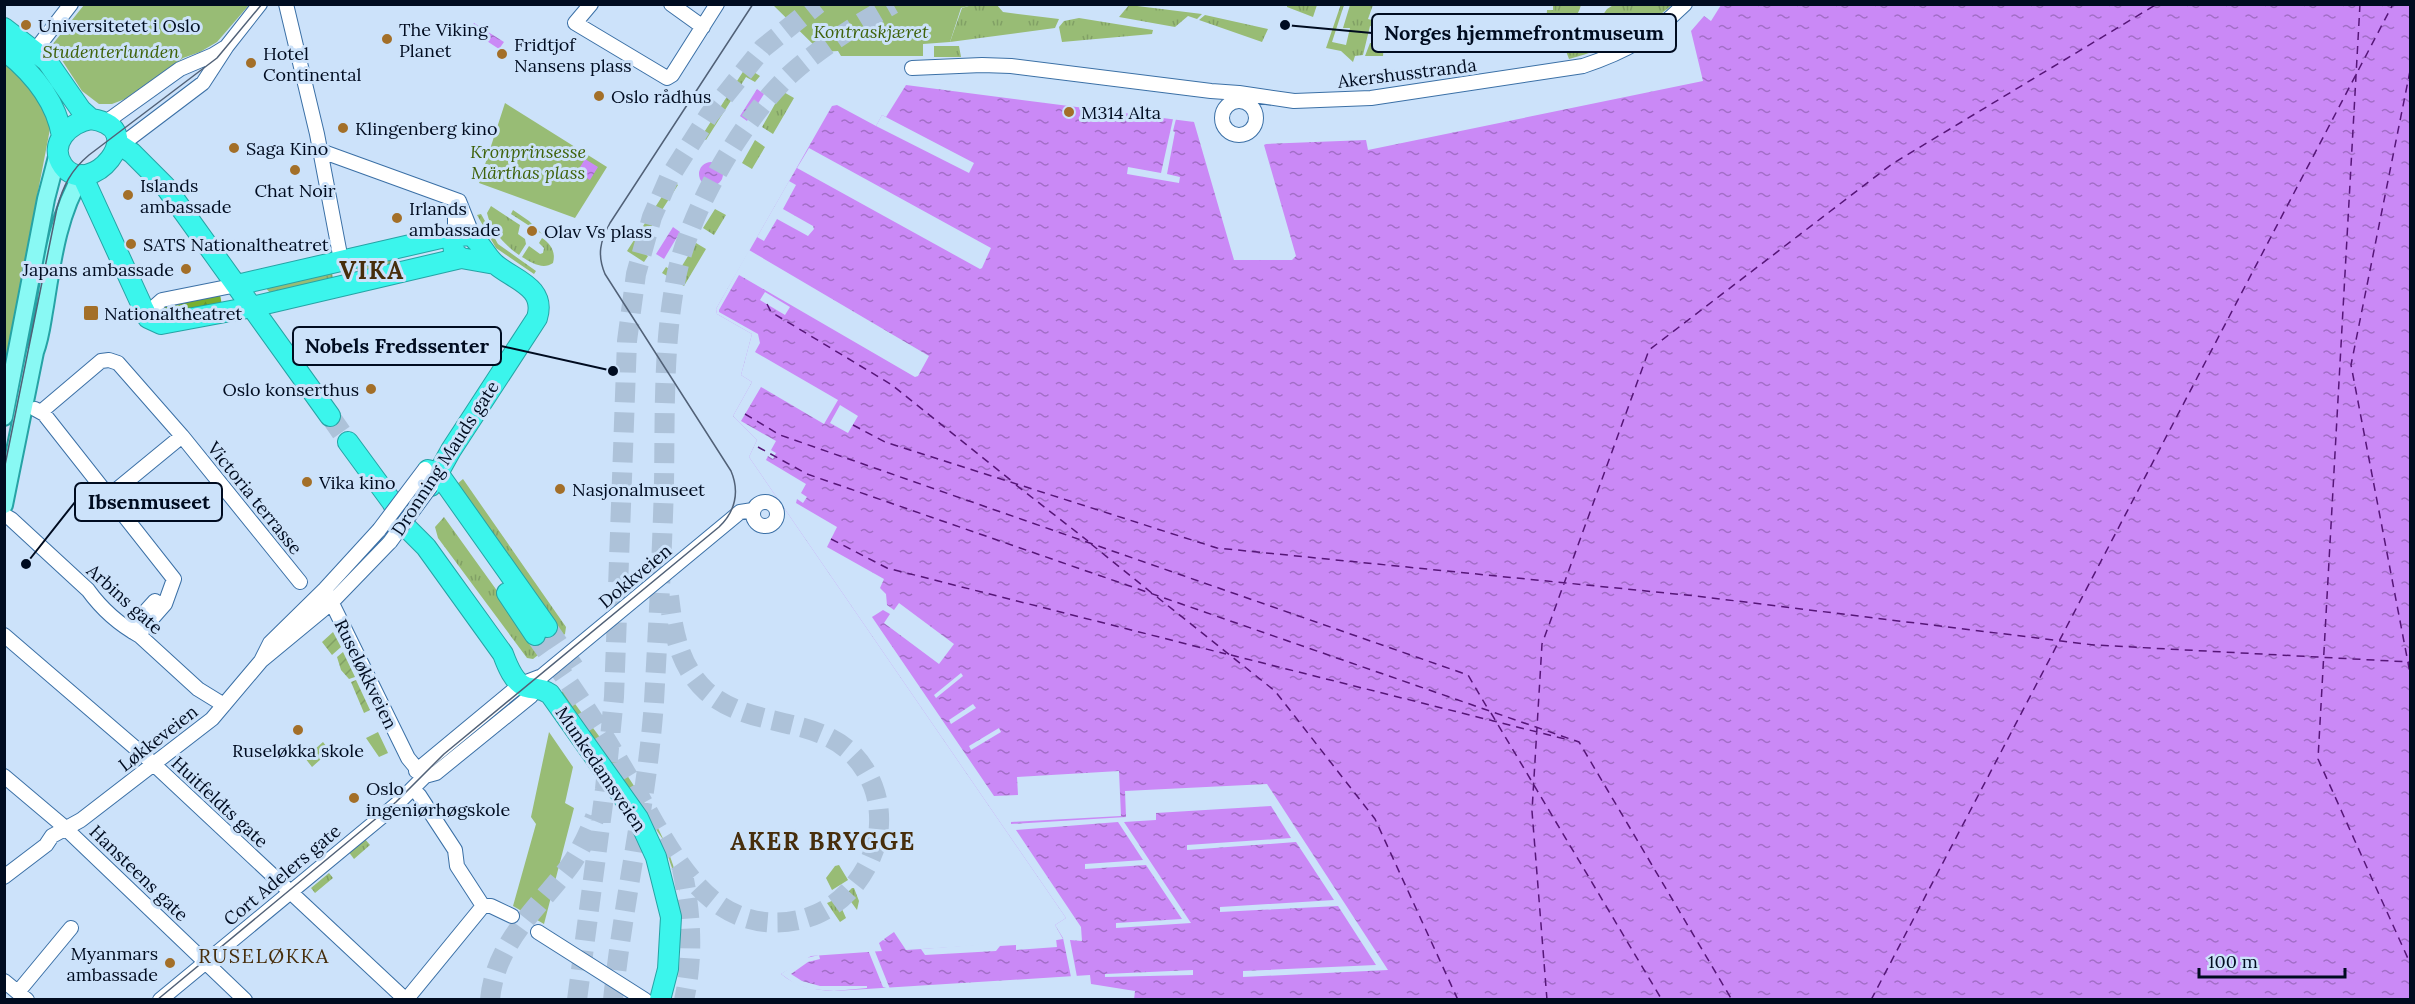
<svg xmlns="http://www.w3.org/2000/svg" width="2415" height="1004" font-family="Lora,serif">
  <defs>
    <pattern id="grass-tufts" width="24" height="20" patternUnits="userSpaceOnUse" patternTransform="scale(1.5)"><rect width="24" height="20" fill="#98bc75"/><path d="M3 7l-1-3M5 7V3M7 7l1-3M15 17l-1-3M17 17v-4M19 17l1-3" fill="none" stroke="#81a065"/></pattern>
    <pattern id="forest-firs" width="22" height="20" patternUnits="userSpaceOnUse" patternTransform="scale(1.5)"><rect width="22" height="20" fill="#78af2f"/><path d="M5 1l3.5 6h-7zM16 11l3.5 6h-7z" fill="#669529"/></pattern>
    <pattern id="garden-furrows" width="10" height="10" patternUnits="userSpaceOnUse" patternTransform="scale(1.5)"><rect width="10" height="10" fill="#98bc75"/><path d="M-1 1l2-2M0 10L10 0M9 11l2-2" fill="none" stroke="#81a065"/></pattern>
    <pattern id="water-ripples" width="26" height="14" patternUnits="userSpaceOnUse" patternTransform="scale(1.5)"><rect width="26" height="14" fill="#ca89f6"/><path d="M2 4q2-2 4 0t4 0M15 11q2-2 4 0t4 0" fill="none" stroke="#a26ec7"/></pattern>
  </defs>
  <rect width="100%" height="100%" fill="#cce2fa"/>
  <!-- grass -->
  <path fill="url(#grass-tufts)" d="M1341 4 1344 5 1332 42 1346 45 1350 28H1343L1350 5H1373L1368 19 1383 23 1381 28 1370 26 1363 55 1355 56 1353 62 1341 51 1326 48Z
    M1615 4 1672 5C1637 34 1613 47 1569 59L1566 51 1579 49 1607 9Z
    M972 5H997L1003 12 1059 19 1055 28 950 42 962 8Z
    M1129 5 1202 14 1197 19 1188 16 1175 27 1119 17Z
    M1287 5V4L1317 5 1313 17 1287 7Z
    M1553 5H1581C1572 38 1533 41 1504 45L1532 37V32L1546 27 1547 10H1553Z
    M1205 15 1268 29 1262 42 1199 20Z
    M1079 18 1153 30 1152 34 1062 42 1059 27 1064 21Z
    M1370 43 1384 44 1383 56H1365Z
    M934 46H959L961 57H934Z
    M746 67 760 76 755 82 746 77 706 140 701 137Z
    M775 87 794 98 773 134 762 127 779 97 772 92Z
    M755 140 765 147 752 169 742 163Z
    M672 181 678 185 637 249 648 256 644 262 627 251Z
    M491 206 520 225 518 234 525 239 526 244 519 255C505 245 491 231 487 213Z
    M715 209 726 215 714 235 703 228Z
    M513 210 529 221 542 234 511 214Z
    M481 214 498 244 536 271 534 274 496 248 477 215Z
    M542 238C551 244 556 252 553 263 543 270 532 263 522 257L529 246 540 254 543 253 544 248 539 243Z
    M696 243 706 249 684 286 662 273 666 267 677 274Z
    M397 257 398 264 359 277 356 262Z
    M331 268 334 283 273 296 261 283Z
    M463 479 566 627 565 634 533 659 527 658 438 538 435 527 444 517 531 638 552 624 525 578 457 484Z
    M565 690C610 753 665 814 680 892L662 838 560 693Z
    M364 838 370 845 354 859 348 851Z
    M329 873 333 878 315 893 311 888Z
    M852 888H854L859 901 857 910 849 899 848 892Z
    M841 897 846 904 842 909 846 918 840 922 827 903Z"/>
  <!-- forest -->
  <path fill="url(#forest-firs)" d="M220 294 222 306 160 316 157 311 159 308Z"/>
  <!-- park -->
  <path fill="#98bc75" d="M772 4H972V5L961 8 950 42 923 44V56H841L838 51 821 52Z
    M84 5H249L217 42 200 52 183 58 125 99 112 104H99L82 91 52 45Z
    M5 64C23 80 48 103 50 129L5 363Z
    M505 103 607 167 575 218 479 183Z
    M378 732 388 753 379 757 366 738Z
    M549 732 573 767 565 803 574 808 544 924 513 906 536 824 531 817Z
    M323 742 330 751 312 767 305 758Z
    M839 865 848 880 832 890 826 878 835 866Z"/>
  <!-- garden -->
  <path fill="url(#garden-furrows)" d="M333 632 341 647 332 655 322 642Z
    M343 652 355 677 349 679 341 670 337 657Z
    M356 680 370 710 364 713 351 682Z"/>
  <!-- water -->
  <path fill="url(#water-ripples)" d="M1721 5H2410V999L1134 1000 1135 991 1091 984 1090 975 834 991C813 990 797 987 781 974L811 956 882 951 879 943 883 940 886 941 884 939 894 932 906 950 1051 941 1063 939 1055 925 1066 918 749 457 757 440 733 416 752 382 741 375 752 334 717 314 716 309 832 106 837 105 876 126 882 115 886 117 906 85 1194 122 1234 260H1292L1296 256 1264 145 1266 144 1366 140 1368 150 1703 81 1691 31 1704 16 1711 21Z
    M474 23 504 42 499 49 470 30Z
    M757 89 764 94 747 121 740 116Z
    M585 159 598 167 590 180 577 172Z
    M699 174a12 12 0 1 1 24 0a12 12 0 1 1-24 0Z
    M673 227 680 232 664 259 656 254Z"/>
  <!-- pier -->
  <path fill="#cce2fa" d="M882 115 974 163 969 173 876 126Z
    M1173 119H1176L1173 131 1175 132 1167 174 1180 177 1179 183 1127 174 1128 167 1161 173Z
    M809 148 991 248 982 268 980 269 797 168Z
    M789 181 796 185 783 209 813 226 814 229 808 236 777 219 764 241 757 237Z
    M749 250 929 356 918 376 915 377 739 275 719 310V312L758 334 760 343 755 352 838 400 824 424 761 387 741 421 776 441 771 450 776 453 773 459 768 456 766 460 806 484 801 493 807 497 803 503 797 499 796 503 837 527 827 547 884 579 880 588 886 594 887 605 894 610 899 603 954 644 939 664 884 623 890 614 883 610 872 617 994 796 1018 795 1017 777 1119 771 1121 816 1011 822V824L1126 817 1125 791 1267 784 1388 970 1243 977V971L1376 965 1338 906 1220 912V907L1334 900 1296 842 1187 850V845L1291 838 1271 806 1156 813V820L1124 822 1191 923 1116 928V923L1182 919 1146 865 1085 869V864L1143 860 1118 822 1016 830 1081 927 1082 941 1070 940 1077 977H1071L1063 938 1055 925 1066 918 749 457 757 440 733 416 752 382 741 375 752 334 717 314 716 309Z
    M765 292 790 307 785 315 760 300Z
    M840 405 858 416 848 433 830 423Z
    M961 673 963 676 936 698 934 695Z
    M973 704 976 708 951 724 949 720Z
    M999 728 1001 732 971 750 969 746Z
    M1056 939 1057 947 1016 950V945L1000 946 996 951 925 955 921 949Z
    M874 949 890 989 883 987 868 950Z
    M819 955 820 959 808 962 791 974 802 981 820 986H867V988L834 991 810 989 795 984 781 974 802 959Z
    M1193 970V975L1105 977V974Z"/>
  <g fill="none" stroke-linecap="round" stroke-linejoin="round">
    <!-- ferry -->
    <path stroke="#561678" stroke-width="1.5" stroke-dasharray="8 6" stroke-linecap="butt" d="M2360 4 2318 759 2410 963
      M2410 71 2351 365 2410 673
      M767 304 771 312 892 385 1013 482
      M745 414 780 435 1468 675 1488 709
      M853 425 885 442 1217 548 1696 596 2094 645 2410 662
      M758 447 807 474 1579 742 1732 1000
      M1016 485 1088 541
      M831 539 887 568 1226 654
      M1091 544 1153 594
      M1157 597 1275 691 1375 819 1458 1000
      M1231 655 1569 740
      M1491 713 1662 1000
      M1547 1000 1532 811 1542 644 1649 350 1892 164 2157 4
      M1871 1000 2393 4"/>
    <!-- highway-tunnel -->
    <path stroke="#adc2d9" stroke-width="20" stroke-dasharray="20 10" stroke-linecap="butt" d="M330 416 348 442
      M547 627 574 667
      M535 635C568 681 599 726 627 775 652 816 676 871 714 901 742 924 783 929 817 914 846 901 867 874 876 844 881 825 880 804 873 786 841 707 758 737 706 691 679 666 673 631 669 596
      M682 869C691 912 694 956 684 1000
      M490 1000C495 943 537 909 569 867 580 852 588 834 595 817
      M577 1000 605 789 614 697 627 341 636 274 652 217 669 178 709 115 763 48 818 4
      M613 1000C623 900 647 802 654 702 658 629 662 557 664 484 665 417 663 349 675 283 686 216 743 116 794 71 824 45 858 24 893 4"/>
    <defs>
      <path id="minor" d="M286 4 317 134 341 260
        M591 4 575 23 667 78 672 75 717 4
        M671 4 703 27
        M30 57 71 4
        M912 68 982 65 1011 66 1211 91 1239 93 1294 101 1371 98 1583 66C1628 51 1651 37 1685 4
        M1222 118a17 17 0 1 1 34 0a17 17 0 1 1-34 0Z
        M106 122 180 69 213 55 226 47
        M117 143 129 139 203 83 227 46 260 4
        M321 151 459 201
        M459 201 473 236
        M455 238V210L459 201
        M148 318 153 308 162 300 237 285
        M35 409 44 414 174 579 165 604 143 629 140 636
        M42 411 101 361 109 360 118 363 182 436 300 582
        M109 496 182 436
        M753 514a12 12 0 1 1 24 0a12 12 0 1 1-24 0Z
        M4 515 11 519 88 590C101 608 120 625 140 636L198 689 224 705
        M325 589 408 758 422 775
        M133 632 135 623 155 601
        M4 635 147 758 406 1000
        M262 660 331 603 390 542
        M416 771 521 684 542 676 740 512 753 510
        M4 776 62 825 245 1000
        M419 795 455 850 457 866 483 906H491L512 916
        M4 877 46 845 52 836 81 820 212 719 261 661 270 643 325 589 379 530
        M538 932 645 1000
        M4 981 27 1000
        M18 992 71 928
        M160 1000 397 804 425 776 436 773 531 696 542 676
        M406 1000 483 906"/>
      <path id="major" d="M4 417 46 199 58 153
        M4 505 35 352C41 336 42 322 45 306 52 262 58 214 82 175"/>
      <path id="highway" d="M4 28 47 61 81 110 91 119
        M4 50C32 72 56 100 62 136
        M91 119C153 128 89 201 63 166 47 144 70 122 91 119Z
        M117 143 132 153 165 186 330 416
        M82 175 143 308 148 318 161 324 252 307 461 258 495 264
        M237 285 445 237 455 238
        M348 442 392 502 405 526 426 547 503 654C507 665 514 683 526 687 536 690 540 687 550 694L638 818 656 857 671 917 668 969 660 1000
        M428 470 438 473 547 627
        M431 486 451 450 537 318C547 286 511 279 494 263 485 255 480 241 470 235L458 236 453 242 454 252 461 258
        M507 593 535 635"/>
    </defs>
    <!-- minor casing -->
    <use href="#minor" stroke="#3b70a6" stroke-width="16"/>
    <!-- major casing -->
    <use href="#major" stroke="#26a3a5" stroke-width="20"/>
    <!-- highway casing -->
    <use href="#highway" stroke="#26a3a5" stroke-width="22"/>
    <!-- minor -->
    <use href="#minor" stroke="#fff" stroke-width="14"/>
    <!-- major -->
    <use href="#major" stroke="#89f9f4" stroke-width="16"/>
    <!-- highway -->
    <use href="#highway" stroke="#3bf5ec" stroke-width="20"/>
    <!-- tram -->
    <path stroke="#516177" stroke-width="1.5" d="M4 470 57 208C63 186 71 170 89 155L217 58 262 4
      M157 1000 396 802 444 754 719 527C735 512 740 492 731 471L605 274C597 255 600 241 610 223L753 4"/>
    <defs>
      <path id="minor-bridge" d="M379 530 425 469
        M390 542 431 486"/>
    </defs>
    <!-- minor-bridge casing -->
    <use href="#minor-bridge" stroke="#3b70a6" stroke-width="16" stroke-linecap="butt"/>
    <!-- minor-bridge -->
    <use href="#minor-bridge" stroke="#fff" stroke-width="14"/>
  </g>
  <!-- markers -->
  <g fill="#a36f28" stroke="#cce2fa" stroke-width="2">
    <circle cx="26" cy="25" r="6"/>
    <circle cx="387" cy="39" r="6"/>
    <circle cx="502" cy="54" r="6"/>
    <circle cx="251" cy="63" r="6"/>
    <circle cx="599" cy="96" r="6"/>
    <circle cx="1069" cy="112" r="6"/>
    <circle cx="343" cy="128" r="6"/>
    <circle cx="234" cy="148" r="6"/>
    <circle cx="295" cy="170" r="6"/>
    <circle cx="128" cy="195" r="6"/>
    <circle cx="397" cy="218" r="6"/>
    <circle cx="532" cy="231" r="6"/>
    <circle cx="131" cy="244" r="6"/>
    <circle cx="186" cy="269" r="6"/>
    <rect x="83" y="305" width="16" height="16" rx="3"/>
    <circle cx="371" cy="389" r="6"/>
    <circle cx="307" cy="482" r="6"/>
    <circle cx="560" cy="489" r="6"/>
    <circle cx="298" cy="730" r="6"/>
    <circle cx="354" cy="798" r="6"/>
    <circle cx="170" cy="963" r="6"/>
  </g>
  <g text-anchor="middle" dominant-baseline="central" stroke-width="6" stroke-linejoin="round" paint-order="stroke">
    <!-- poi labels -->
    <g font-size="18" fill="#000c20" stroke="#cce2fa" text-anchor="start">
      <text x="38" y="25">Universitetet i Oslo</text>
      <text x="399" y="29">The Viking<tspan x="399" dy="21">Planet</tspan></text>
      <text x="514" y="44">Fridtjof<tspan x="514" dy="21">Nansens plass</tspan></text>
      <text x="263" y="53">Hotel<tspan x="263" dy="21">Continental</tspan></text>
      <text x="611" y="96">Oslo rådhus</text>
      <text x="1081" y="112">M314 Alta</text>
      <text x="355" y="128">Klingenberg kino</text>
      <text x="246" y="148">Saga Kino</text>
      <text x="140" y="185">Islands<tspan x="140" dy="21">ambassade</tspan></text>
      <text x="295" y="190" text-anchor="middle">Chat Noir</text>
      <text x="409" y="208">Irlands<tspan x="409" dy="21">ambassade</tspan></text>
      <text x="544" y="231">Olav Vs plass</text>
      <text x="143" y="244">SATS Nationaltheatret</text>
      <text x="174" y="269" text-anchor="end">Japans ambassade</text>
      <text x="104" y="313">Nationaltheatret</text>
      <text x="359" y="389" text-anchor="end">Oslo konserthus</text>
      <text x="319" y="482">Vika kino</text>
      <text x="572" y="489">Nasjonalmuseet</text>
      <text x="298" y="750" text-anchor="middle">Ruseløkka skole</text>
      <text x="366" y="788">Oslo<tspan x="366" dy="21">ingeniørhøgskole</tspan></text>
      <text x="158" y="953" text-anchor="end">Myanmars<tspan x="158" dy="21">ambassade</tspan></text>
    </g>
    <!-- park labels -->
    <g font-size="18" font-style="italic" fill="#3f620b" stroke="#cce2fa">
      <text x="871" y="31">Kontraskjæret</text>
      <text x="111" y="51">Studenterlunden</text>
      <text x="528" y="151">Kronprinsesse<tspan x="528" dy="21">Märthas plass</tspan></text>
    </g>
    <!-- street labels -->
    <g font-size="18" fill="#000c20" stroke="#cce2fa">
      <text transform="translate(1407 73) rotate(-7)">Akershusstranda</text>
      <text transform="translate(445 458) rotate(-57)">Dronning Mauds gate</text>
      <text transform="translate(255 498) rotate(51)">Victoria terrasse</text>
      <text transform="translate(635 576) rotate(-40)">Dokkveien</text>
      <text transform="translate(125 599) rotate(42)">Arbins gate</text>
      <text transform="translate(366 674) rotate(64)">Ruseløkkveien</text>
      <text transform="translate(158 738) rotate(-38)">Løkkeveien</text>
      <text transform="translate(601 769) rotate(56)">Munkedamsveien</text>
      <text transform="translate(220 802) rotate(43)">Huitfeldts gate</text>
      <text transform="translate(139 873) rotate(44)">Hansteens gate</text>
      <text transform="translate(282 875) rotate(-40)">Cort Adelers gate</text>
    </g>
    <!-- neighbourhood labels -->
    <g font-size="20" letter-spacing="1.5" fill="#472e0c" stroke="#cce2fa">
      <text x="264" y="955">RUSELØKKA</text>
    </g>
    <!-- district labels -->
    <g font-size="24" font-weight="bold" letter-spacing="1.5" fill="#472e0c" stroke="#cce2fa">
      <text x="372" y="270">VIKA</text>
      <text x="823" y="841">AKER BRYGGE</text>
    </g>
  </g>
  <!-- callouts -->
  <path fill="none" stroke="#000c20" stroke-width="2" d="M1285 25L1372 33M613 371L501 346M26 564L75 502"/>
  <g fill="#000c20" stroke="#cce2fa" stroke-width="2">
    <circle cx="1285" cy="25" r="6"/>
    <circle cx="613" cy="371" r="6"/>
    <circle cx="26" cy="564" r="6"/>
  </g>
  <g fill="#cce2fa" stroke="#000c20" stroke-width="2">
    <rect x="1372" y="14" width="304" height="38" rx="6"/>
    <rect x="293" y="327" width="208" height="38" rx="6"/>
    <rect x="75" y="483" width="147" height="38" rx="6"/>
  </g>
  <g font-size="20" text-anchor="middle" font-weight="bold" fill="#000c20">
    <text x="1524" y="40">Norges hjemmefrontmuseum</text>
    <text x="397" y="353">Nobels Fredssenter</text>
    <text x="149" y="509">Ibsenmuseet</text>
  </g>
  <!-- border -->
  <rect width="2415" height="1004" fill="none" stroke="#000c20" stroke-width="12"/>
  <!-- scale -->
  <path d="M2199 968v9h146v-9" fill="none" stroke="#000c20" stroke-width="3"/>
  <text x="2208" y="968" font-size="18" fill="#000c20" stroke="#cce2fa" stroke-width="4.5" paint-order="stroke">100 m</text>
</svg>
